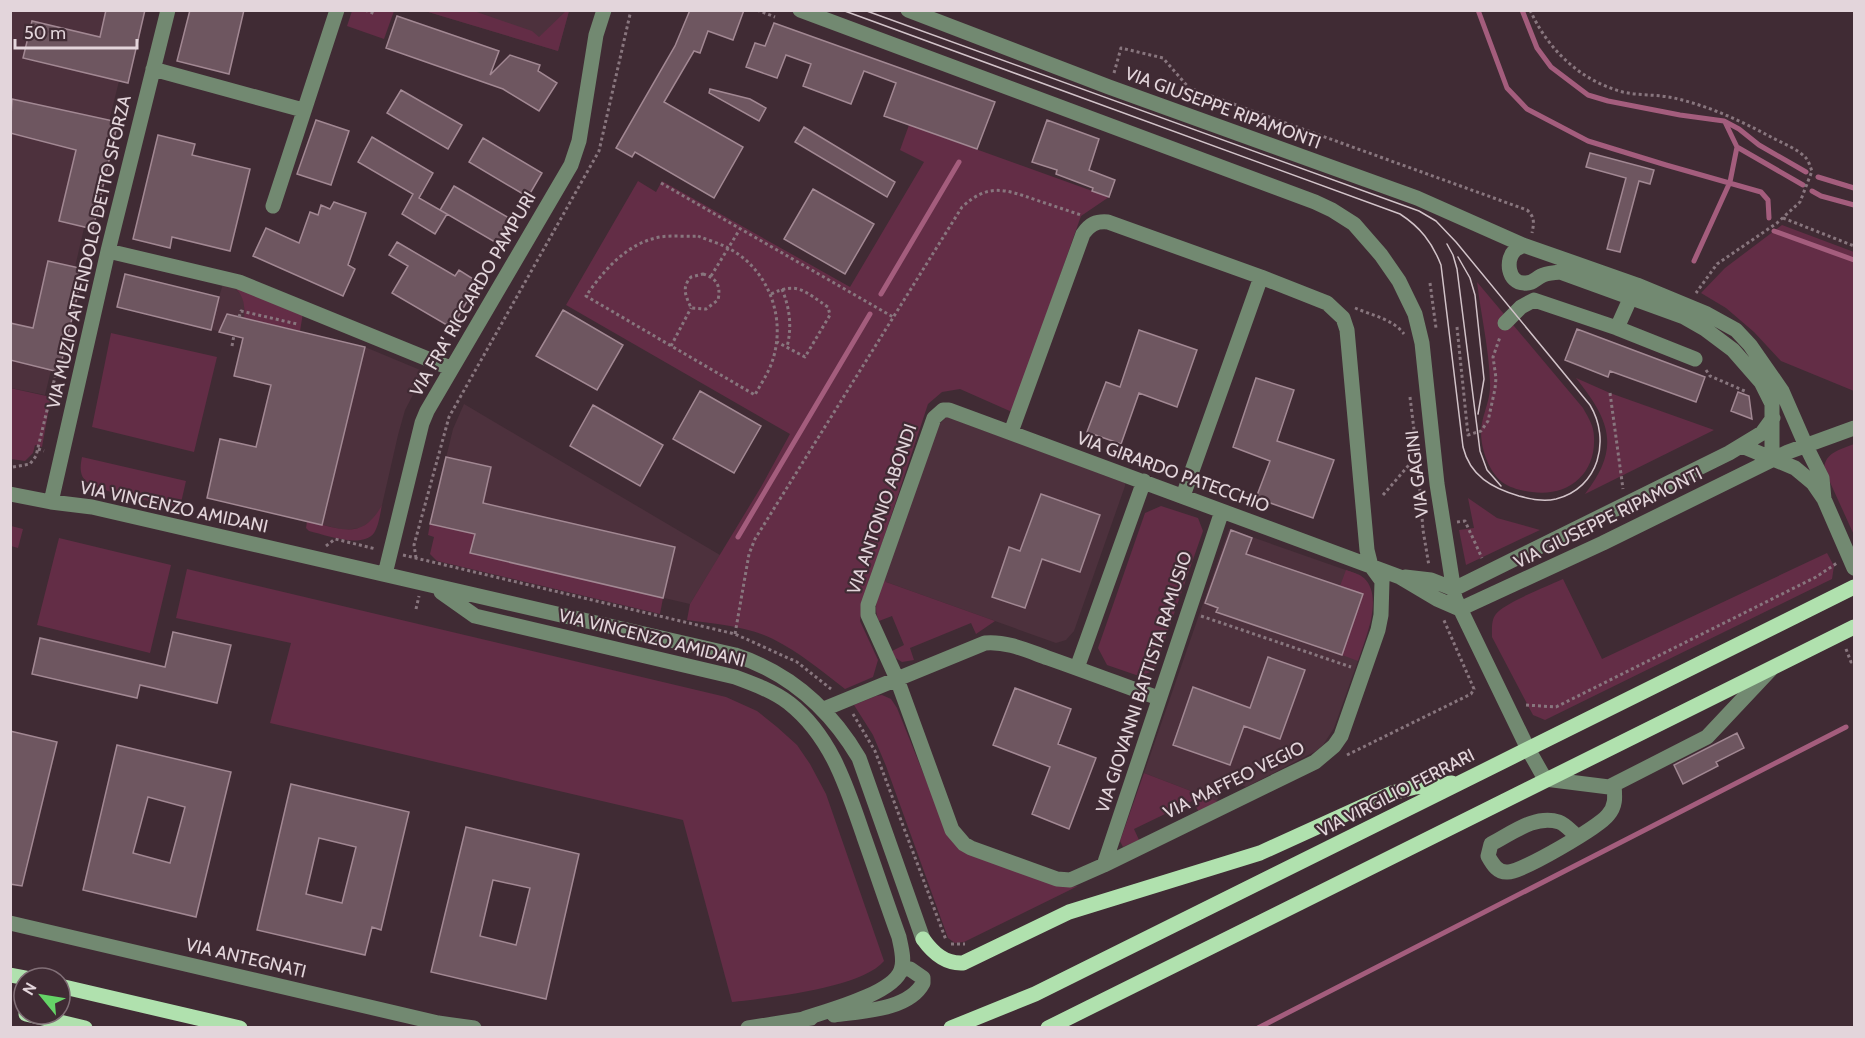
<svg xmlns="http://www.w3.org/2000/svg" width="1865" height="1038" font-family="Cabin,sans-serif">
  <rect width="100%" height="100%" fill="#402b34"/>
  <!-- built -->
  <path fill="#4d313d" d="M11 11H145L128 83 119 81 109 121 118 122 93 229 84 228 75 267 84 269 59 372 51 370 45 395 11 388Z
    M425 11H569L558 51Z
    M125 274 219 297 223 284 234 287 242 296 244 303V318L365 347 425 372 405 410 398 435 382 505 375 518 361 528 344 530 207 498 220 439 256 447 271 385 243 337 117 307Z
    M464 404 720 555 690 604 470 553 430 524 453 429Z
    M947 417 1125 483V486L1074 631 1066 640 1056 643 886 582 884 579 938 425Z
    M1229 529 1360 575 1369 587 1372 609 1371 621 1354 672 1334 728 1323 745 1316 751 1246 787 1226 779 1217 801 1144 773Z"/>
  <!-- green -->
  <path fill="#632d46" d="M352 11H394L384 39 347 26Z
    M425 11H474L532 31 539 37 566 11H569L558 51Z
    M909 125 1109 197 1081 216 1012 412 960 389 942 392 928 404 862 604 860 621 878 660 873 677 845 689C822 671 799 652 773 639 747 626 715 624 687 620L690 604 761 487 790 434 566 305 638 181 656 192 662 181 850 287 924 162 900 150Z
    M1782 225 1854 252V391L1781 361 1754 332 1726 308 1701 293 1725 268Z
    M1477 282 1583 408C1588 417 1594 426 1594 437 1596 475 1567 497 1532 492 1522 491 1510 488 1502 482 1487 470 1478 441 1482 423 1485 409 1491 397 1490 382 1489 349 1481 315 1477 282Z
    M234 287 303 313 300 331 244 318C245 305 244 296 234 287Z
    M111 333 217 357 194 452 92 427Z
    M1576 378 1610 393 1714 430 1585 494C1621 447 1610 421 1576 378Z
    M10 388 51 397 42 447 35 445 33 453 25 461 11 459Z
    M1854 444V535L1824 469C1825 452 1840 450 1854 444Z
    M82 457 186 481 180 507C164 504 96 491 88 483 79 476 80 467 82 457Z
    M1468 498 1497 518 1540 530 1466 565 1459 530 1474 528Z
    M382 505C380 514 379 525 374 533 362 549 326 535 309 531L306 528 307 521C342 529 362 541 382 505Z
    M1161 506 1198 518 1203 531 1154 671 1139 676 1107 665 1098 648 1145 513Z
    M430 524 475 534 471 553 663 598 660 614 437 561 430 554 434 537 428 535Z
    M11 526 23 529 18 548 11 546Z
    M59 538 171 565 150 653 37 625Z
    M1827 553 1834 566 1832 579 1545 720 1533 715 1492 637C1492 630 1491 620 1496 614 1504 603 1548 586 1563 579L1602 659Z
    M187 569 726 697 757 711 777 727 797 745 810 764 826 794 884 961C862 988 767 998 732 1002L683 820 270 723 291 643 176 618Z
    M1346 570C1352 572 1359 574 1364 578 1384 597 1365 639 1358 661L1342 655 1363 594 1340 586Z
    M884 579 886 582 995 621 976 634 971 623 910 648 914 660 902 662 894 657 892 651 904 645 892 616 879 621C872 606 879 594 884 579Z
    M882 695 891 699 897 708 949 837 960 849 1071 887 1078 886 964 942 955 943 948 938 886 766 873 735 854 705 876 696Z
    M1144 773 1217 801 1214 805 1199 812 1192 801 1134 829 1139 840 1123 847 1120 841Z"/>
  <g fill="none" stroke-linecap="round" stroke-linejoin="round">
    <!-- stream -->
    <path stroke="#a45d7d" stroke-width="5" d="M1478 10 1507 88 1527 109 1588 141 1666 165 1761 192 1768 200 1769 218
      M1522 10 1537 48 1551 67 1588 95 1608 101 1680 115 1724 121 1739 129 1759 145 1806 172
      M1725 122 1737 147 1803 185
      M1818 177 1854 188
      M1812 191 1821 196 1854 205
      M1774 231 1854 260
      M1694 261 1730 182 1737 147
      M881 294 959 162
      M738 537 870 314
      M1258 1028 1846 727"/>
  </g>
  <!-- building -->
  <path fill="#6e5660" stroke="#a28893" stroke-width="1.5" fill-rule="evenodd" d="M106 10H145L128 83 23 58 32 21 100 37Z
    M190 10H244L229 74 177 61Z
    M690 10H744L733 40 708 31 700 53 694 51 664 102 743 147 714 198 635 152 632 157 616 148 675 46Z
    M397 16 499 51 490 75 510 55 540 65 538 71 557 83 539 111 503 89 386 48Z
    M774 23 995 102 977 149 884 116 896 83 864 71 851 104 803 86 811 64 786 55 777 78 746 67 755 43 765 46Z
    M710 89 750 99 766 108 759 121 709 93Z
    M401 90 462 125 448 149 387 113Z
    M12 99 118 122 93 229 59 221 76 150 10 133Z
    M316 120 349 131 331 185 297 174Z
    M1047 120 1099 139 1089 170 1115 180 1109 197 1092 191 1093 188 1056 174 1057 170 1032 162Z
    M804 127 895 182 887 197 795 142Z
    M158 135 195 144 192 155 250 169 230 251 172 237 170 248 133 239Z
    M372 137 433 173 419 198 447 214 435 234 402 214 413 194 358 162Z
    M483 138 542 173 528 197 469 162Z
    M1590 153 1654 170 1650 184 1639 181 1620 252 1607 249 1626 178 1586 167Z
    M454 186 514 221 500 245 440 210Z
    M813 189 874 224 845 274 784 239Z
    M334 202 366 213 348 265 355 269 343 296 253 256 266 228 299 243 310 212 318 215 321 205 330 209Z
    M397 242 455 276 459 270 478 282 452 328 392 293 408 266 389 255Z
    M48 261 84 269 59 372 10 360V323L33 328Z
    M125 274 219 297 211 330 117 307Z
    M563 310 623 345 597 390 536 356Z
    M227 314 365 347 322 525 207 498 220 439 256 447 271 385 234 376 243 338 219 332Z
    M1577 329 1705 377 1696 402 1610 371 1608 377 1565 360Z
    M1139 330 1197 350 1177 407 1139 393 1121 444 1087 432 1106 382 1120 387Z
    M1256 378 1294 390 1277 441 1334 460 1313 518 1256 498 1270 461 1233 447Z
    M700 391 761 426 734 473 673 439Z
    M1738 392 1749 396 1752 419 1731 411Z
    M593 405 663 445 640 486 570 446Z
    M446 457 491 467 483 503 675 547 663 598 470 553 475 534 430 524Z
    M1041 494 1100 515 1080 572 1042 559 1025 608 992 597 1009 547 1020 551Z
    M1231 530 1252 538 1246 554 1363 594 1342 655 1216 612 1218 608 1205 603Z
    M173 632 231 645 217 703 140 685 137 698 32 674 40 638 165 667Z
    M1268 657 1305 670 1280 739 1244 726 1230 765 1173 745 1193 687 1250 708Z
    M1015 688 1071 709 1058 744 1096 758 1069 829 1032 814 1050 767 993 745Z
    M10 731 57 742 22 886 10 884Z
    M1737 733 1744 748 1716 762 1718 766 1683 784 1674 765Z
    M117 745 231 772 196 917 83 890ZM148 797 185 807 170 863 133 853Z
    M291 784 409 812 381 930 372 927 365 955 257 930ZM319 838 356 847 342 903 306 894Z
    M466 827 579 854 546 999 431 972ZM493 880 530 888 516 945 480 936Z"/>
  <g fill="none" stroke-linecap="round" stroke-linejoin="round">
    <!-- path -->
    <path stroke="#88767e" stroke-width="3" stroke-dasharray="3 3" stroke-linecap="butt" d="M365 10 375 14
      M757 10 775 17
      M1530 10C1548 50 1581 81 1623 92 1641 96 1660 94 1678 99 1711 107 1741 121 1771 137 1782 143 1798 149 1806 158 1809 161 1810 167 1812 171L1800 202 1777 223 1717 264 1696 293
      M1114 73 1121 48 1163 58 1189 88 1527 210C1535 217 1534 223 1532 233
      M661 183 893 317
      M1783 218 1854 246
      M698 236C707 240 719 243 728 248 769 269 787 319 772 362 768 374 760 385 755 395L586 296C604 270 627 243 660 237 672 235 686 237 698 236Z
      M703 274C717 278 721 286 718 300L706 309 691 308C686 296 681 288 691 277Z
      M711 276 740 229
      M1430 283 1436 328
      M782 289C790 309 792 327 787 347
      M771 294C798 281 805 292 828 307L830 315 805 357 777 342
      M1355 308C1371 315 1393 319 1404 334
      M239 317 241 311 297 324
      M1457 327 1468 435 1481 431 1488 421 1495 389 1496 378 1493 357 1500 337
      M232 346 234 335
      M671 346 691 308
      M1706 370 1710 376 1747 392
      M1610 393 1623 489
      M1410 397 1415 438
      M38 449 44 451
      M1418 465 1423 530 1429 566
      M13 467 30 464 36 456 55 377
      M1383 495 1409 465 1414 463H1418
      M1457 522 1465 521 1482 558
      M326 546 335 539 376 549
      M403 555 735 634 797 662 831 689
      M416 558 414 545 449 417 599 151 631 10
      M416 609 419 596
      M1201 616 1351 667
      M735 634 749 554 755 539 962 207C988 183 1005 189 1036 200 1051 205 1066 210 1081 215
      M1846 649 1851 662 1854 661
      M1526 705 1556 707 1816 577 1837 563
      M853 714 875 751 946 940
      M1347 755 1471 694 1474 689 1443 618
      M951 944H965"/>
    <!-- minor -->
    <path stroke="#728971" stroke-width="15" d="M800 10 1315 202 1332 210 1354 224 1381 255 1399 281 1415 314 1422 343 1437 484 1455 598 1528 749 1545 779 1609 787 1707 737 1771 669
      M908 10 1109 87 1417 198 1523 245 1637 285 1707 314 1736 330 1750 345 1782 391 1806 446 1822 478 1824 499
      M153 69 303 110
      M273 206 337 10
      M1523 245C1521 247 1517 248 1515 250 1505 260 1508 283 1524 283 1532 284 1535 279 1541 276 1546 273 1554 273 1560 272L1684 317 1705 329 1733 350 1761 382 1772 404V460
      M108 251 239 282 450 368
      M1505 323 1521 307 1534 300 1617 328 1695 359
      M1617 328 1634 290
      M1011 432 1083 234C1090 224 1096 221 1108 222L1261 277 1327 303 1343 318 1347 330 1367 550 1371 566 1382 581 1381 615 1378 630 1341 736 1334 746 1315 762 1104 865 1070 880 1057 879 971 848 964 844 952 830 897 679 868 615V605L934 418 943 410H949L1400 577 1437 599 1460 609
      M1742 446 1795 468 1813 483 1824 499 1854 568
      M10 494 51 502 92 507 735 655C790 673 830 709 859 758L923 939
      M1183 496 1261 277
      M51 502 108 251 168 10
      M385 574 422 423 427 411 571 165 579 141 596 35 604 10
      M1405 577 1431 580 1454 589
      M1454 589 1729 453 1762 433 1773 418
      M441 592 475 616 735 677C754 684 773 691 789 703 832 737 847 788 864 837 876 871 887 904 899 937 901 947 905 960 901 970 893 994 826 1011 803 1019
      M1460 609 1603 543 1788 452 1854 428
      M1077 668 1144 481
      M824 709 985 643C1007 641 1028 651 1048 658 1085 671 1122 685 1158 698
      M1578 837C1572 832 1565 824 1559 822 1535 814 1511 834 1491 844L1488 856C1493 865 1498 873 1508 872 1522 872 1599 827 1608 815 1616 806 1615 797 1614 785
      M1104 865 1222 511
      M10 923 438 1023 474 1028
      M834 1015C862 1011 909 1010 923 983V978L910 969 902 968
      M748 1028 811 1018"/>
    <!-- major -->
    <path stroke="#b0e1ae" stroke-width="15" d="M923 939C933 953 945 964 963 963L1069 912 1260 853 1392 793 1415 787 1452 783
      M10 975 26 978
      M60 986 240 1028
      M26 1014 85 1028
      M951 1028 1035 994 1854 587
      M1048 1028 1854 627"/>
    <!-- tram -->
    <path stroke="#d2c3c9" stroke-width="1.5" d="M842 10 1400 214C1420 227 1432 242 1441 265L1463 447C1470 476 1492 488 1519 496 1531 499 1543 502 1556 499 1599 488 1611 440 1590 405L1456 242 1436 221 1419 211 864 10
      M1447 244 1453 255 1457 269 1480 451 1487 470 1501 486
      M1458 257 1470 278 1475 295 1484 379 1478 414"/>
  </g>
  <g text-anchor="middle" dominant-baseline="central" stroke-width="4.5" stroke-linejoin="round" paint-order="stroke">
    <!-- street labels -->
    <g font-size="18" fill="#e3d5db" stroke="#402b34">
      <text transform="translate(1223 108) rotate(20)">VIA GIUSEPPE RIPAMONTI</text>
      <text transform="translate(89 252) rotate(-77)">VIA MUZIO ATTENDOLO DETTO SFORZA</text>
      <text transform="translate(473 294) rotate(-60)">VIA FRA' RICCARDO PAMPURI</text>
      <text transform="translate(1173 472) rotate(20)">VIA GIRARDO PATECCHIO</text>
      <text transform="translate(1417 474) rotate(-97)">VIA GAGINI</text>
      <text transform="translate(174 507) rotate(12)">VIA VINCENZO AMIDANI</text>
      <text transform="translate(882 509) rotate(-71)">VIA ANTONIO ABONDI</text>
      <text transform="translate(1608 518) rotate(-26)">VIA GIUSEPPE RIPAMONTI</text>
      <text transform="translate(652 638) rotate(14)">VIA VINCENZO AMIDANI</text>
      <text transform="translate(1144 682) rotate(-72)">VIA GIOVANNI BATTISTA RAMUSIO</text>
      <text transform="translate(1234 780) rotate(-26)">VIA MAFFEO VEGIO</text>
      <text transform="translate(1396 793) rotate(-27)">VIA VIRGILIO FERRARI</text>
      <text transform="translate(246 958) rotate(13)">VIA ANTEGNATI</text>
    </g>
  </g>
  <!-- border -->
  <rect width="1865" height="1038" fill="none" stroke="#e3d5db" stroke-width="24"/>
  <!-- north arrow -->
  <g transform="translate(42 996) rotate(300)"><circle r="28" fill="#402b34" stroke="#816f77" stroke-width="1.5"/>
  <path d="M0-4.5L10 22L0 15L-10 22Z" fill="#65d467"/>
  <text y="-9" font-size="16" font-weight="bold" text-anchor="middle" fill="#e3d5db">N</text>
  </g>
  <!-- scale -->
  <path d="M15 39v9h122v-9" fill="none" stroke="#e3d5db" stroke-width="3"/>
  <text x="24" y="39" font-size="18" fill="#e3d5db" stroke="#402b34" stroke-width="4.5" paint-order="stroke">50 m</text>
</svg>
